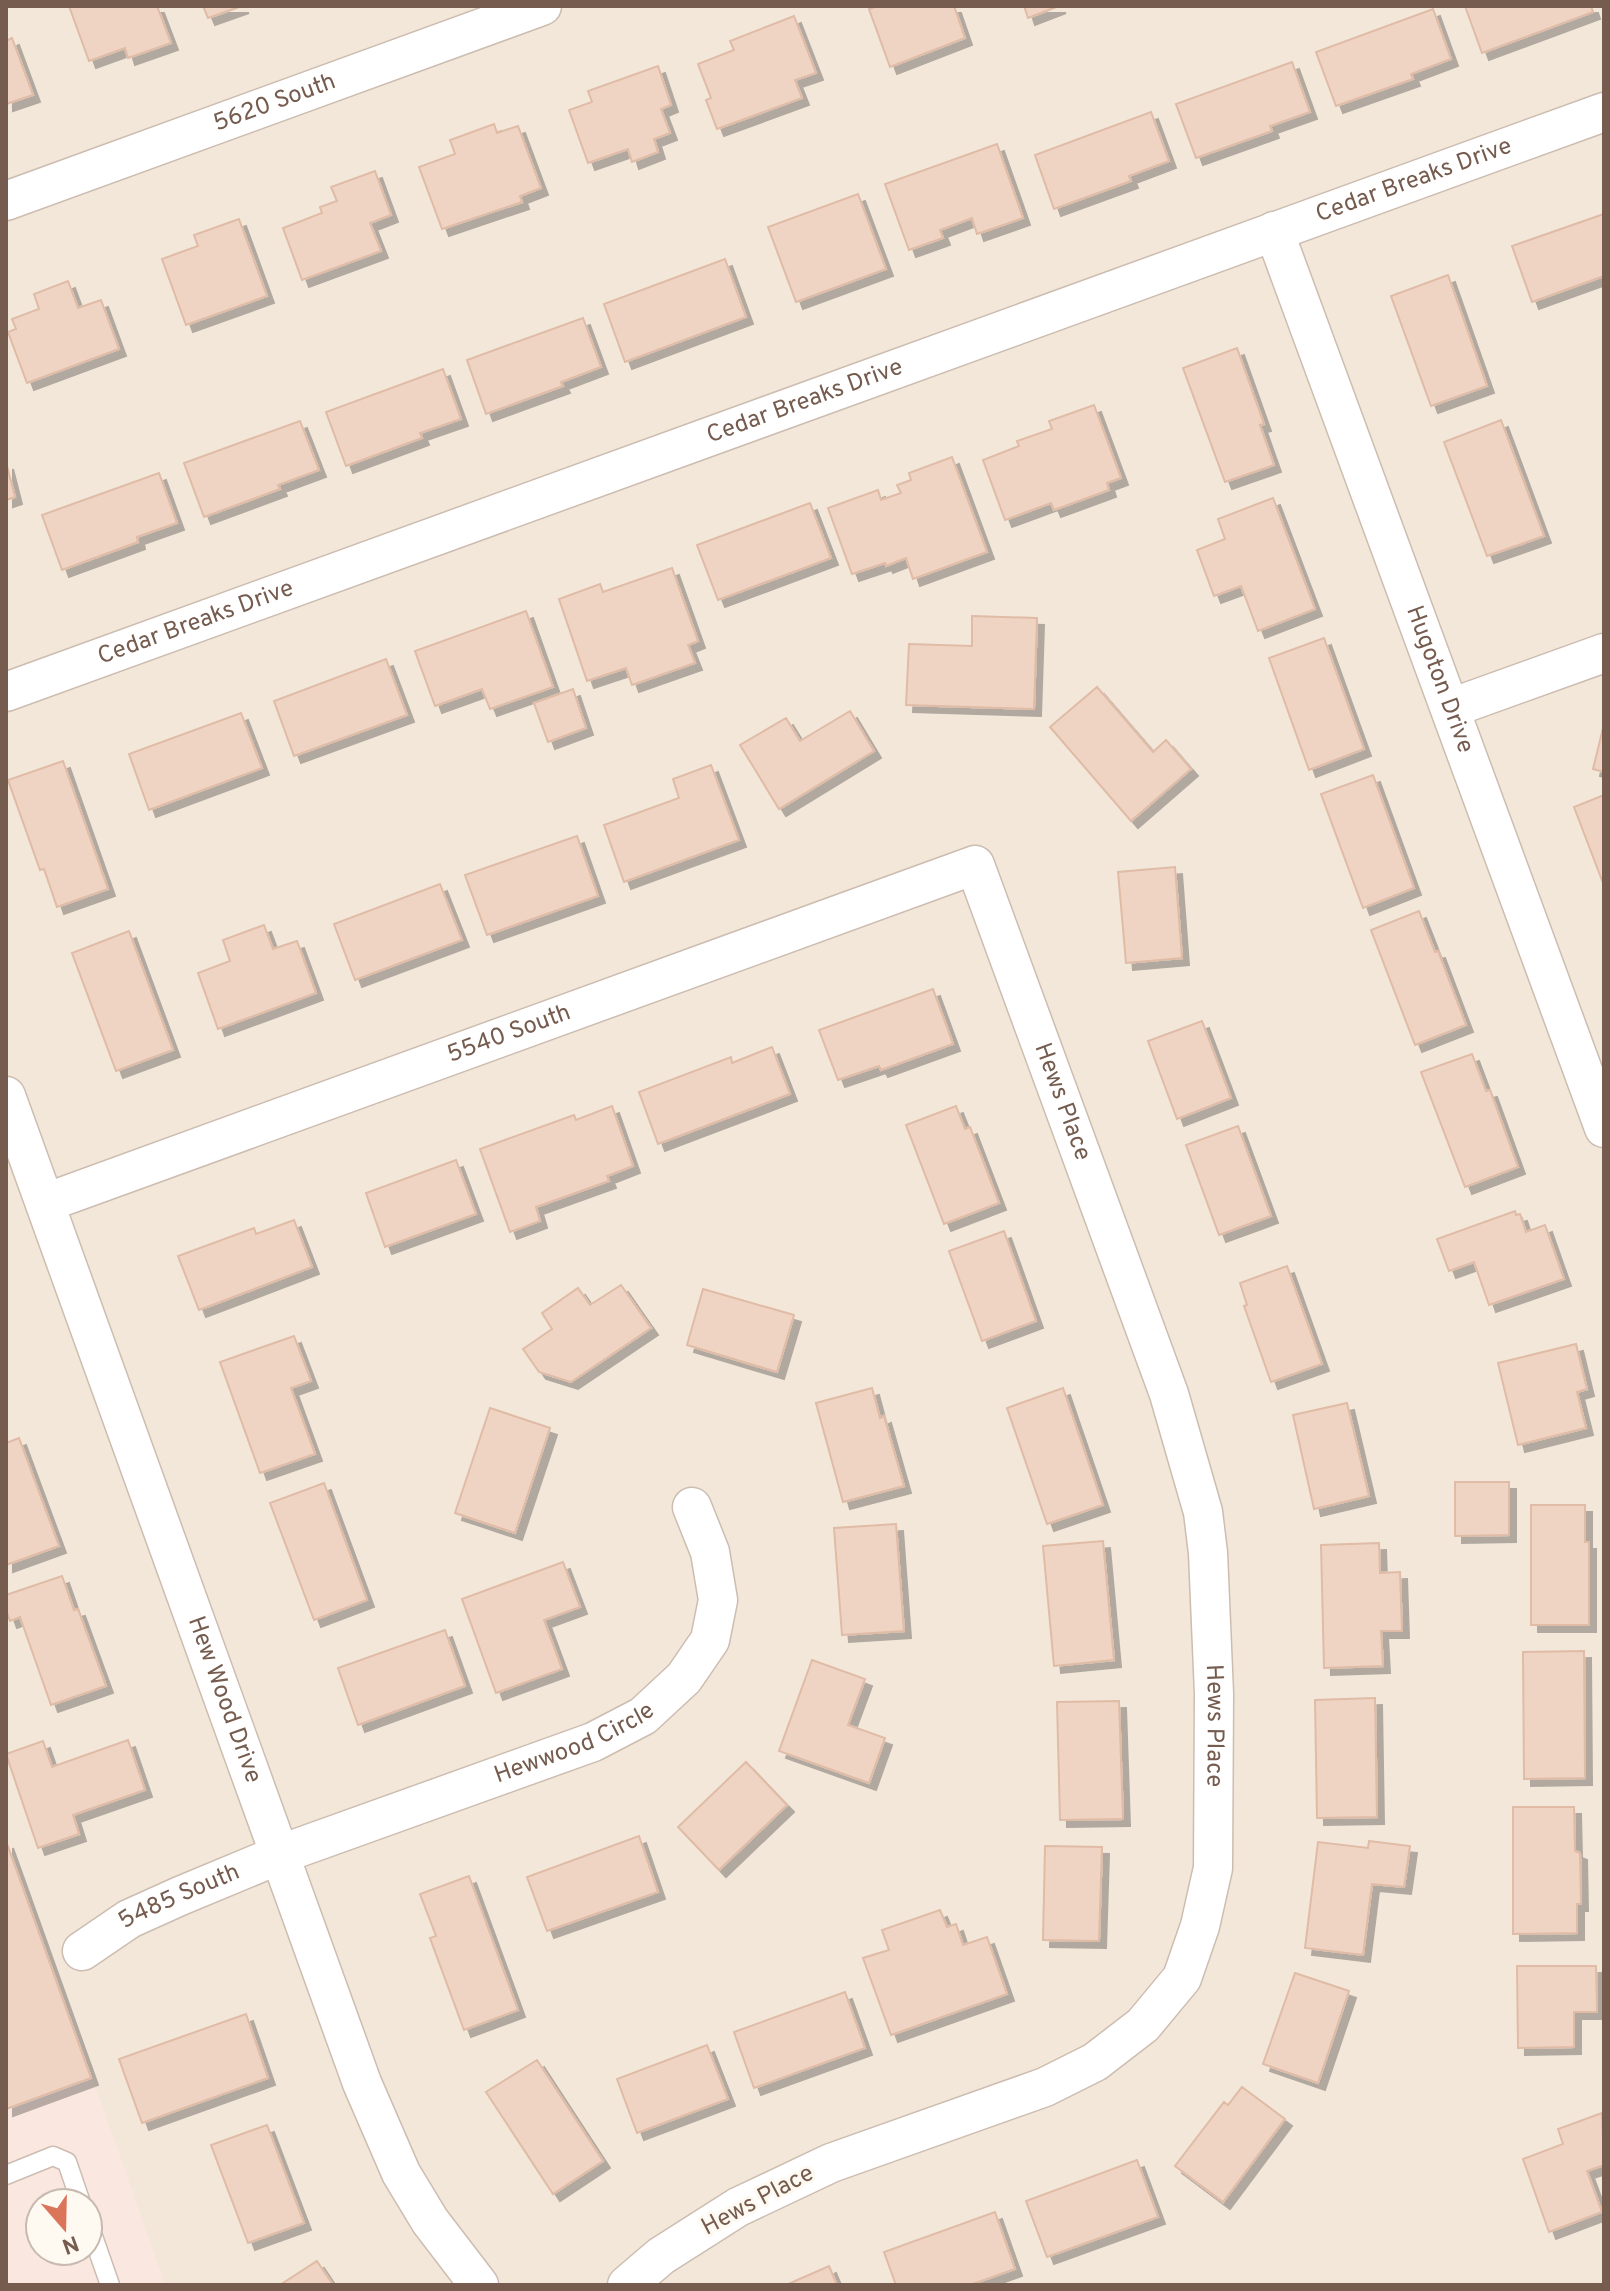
<svg xmlns="http://www.w3.org/2000/svg" width="1610" height="2291" font-family="Overpass,sans-serif">
  <defs>
    <filter id="shadow"><feDropShadow dx="7" dy="7" stdDeviation="0" flood-color="#0004"/></filter>
  </defs>
  <rect width="100%" height="100%" fill="#fbf4ea"/>
  <!-- residential -->
  <path fill="#f2e7d9" d="M6 6H1604V2285H165L6 1839Z"/>
  <!-- commercial -->
  <path fill="#fae7df" fill-rule="evenodd" d="M6 1839 121 2158 165 2285H6ZM40 2203H88V2251H40Z"/>
  <!-- building -->
  <path fill="#efd4c4" stroke="#e0bba6" stroke-width="2" filter="url(#shadow)" d="M69 6H157L171 43 128 58 125 48 89 61Z
    M203 6H242L208 18Z
    M877 6H954L965 38 890 67 869 9Z
    M1024 6H1059L1028 18Z
    M1465 6H1591L1593 12 1482 53Z
    M1433 9 1451 59 1411 74 1413 79 1336 106 1316 52Z
    M794 16 816 73 795 80 802 98 717 129 706 100 711 98 698 64 734 50 730 41Z
    M12 38 33 95 6 104V41Z
    M1292 62 1310 112 1270 126 1272 131 1196 158 1176 104Z
    M658 66 671 105 661 109 670 133 654 139 658 152 632 162 628 149 588 163 569 110 592 102 588 91Z
    M1151 112 1169 161 1129 176 1131 181 1054 209 1035 155Z
    M494 124 497 133 518 126 541 188 520 196 522 202 442 229 419 167 455 154 450 140Z
    M997 144 1023 218 977 234 972 218 940 230 943 238 909 250 885 184Z
    M375 171 391 215 370 223 381 251 302 280 283 228 322 213 320 207 337 201 331 187Z
    M858 194 886 269 796 302 768 227Z
    M1604 214V276L1532 302 1512 246Z
    M239 219 267 296 186 325 162 259 198 246 194 235Z
    M725 259 746 317 625 362 604 304Z
    M1448 275 1487 386 1431 406 1391 296Z
    M68 281 78 308 101 300 119 349 27 383 8 332 16 329 12 319 39 309 34 294Z
    M583 318 601 367 561 382 563 386 486 414 467 360Z
    M1237 348 1264 424 1260 425 1274 465 1225 482 1183 368Z
    M443 369 461 419 420 433 422 438 346 466 326 412Z
    M1094 405 1121 478 1107 483 1109 490 1054 510 1051 503 1005 520 983 460 1019 446 1017 441 1052 429 1049 421Z
    M1501 420 1544 536 1487 556 1444 442Z
    M300 421 319 470 278 485 280 489 204 517 184 463Z
    M952 457 987 552 913 579 906 558 886 566 885 563 852 574 828 508 878 490 881 500 901 493 897 485 911 480 909 473Z
    M6 462 15 497 6 500Z
    M159 473 177 523 137 537 138 542 62 570 42 515Z
    M1273 498 1315 609 1258 631 1241 586 1214 596 1197 550 1225 539 1218 519Z
    M810 503 831 558 718 600 697 545Z
    M672 568 698 641 688 645 695 663 632 685 626 668 587 681 559 599 600 584 603 592Z
    M526 611 553 687 490 709 482 689 435 706 415 651Z
    M972 616 1037 618 1034 709 906 705 909 644 972 646Z
    M1324 638 1364 749 1309 770 1269 658Z
    M386 659 407 715 294 756 274 701Z
    M1097 687 1153 752 1166 740 1191 769 1131 821 1050 727Z
    M573 689 586 728 548 742 534 703Z
    M850 711 874 751 779 809 740 745 786 718 800 741Z
    M241 713 262 768 149 810 129 754Z
    M1604 724V772L1593 769Z
    M63 761 108 889 57 907 44 869 40 870 8 780Z
    M711 765 739 840 624 882 604 825 679 798 673 779Z
    M1373 775 1414 888 1363 908 1321 794Z
    M1604 795V883H1603L1574 807Z
    M577 836 598 896 487 935 465 875Z
    M1175 867 1182 958 1126 963 1118 872Z
    M440 884 462 940 355 980 334 924Z
    M1419 911 1435 952 1438 951 1466 1025 1415 1045 1371 930Z
    M264 925 273 949 297 941 316 993 218 1029 198 973 230 961 223 940Z
    M129 931 173 1050 116 1071 72 953Z
    M933 989 953 1044 881 1070 879 1066 838 1080 819 1030Z
    M1202 1021 1231 1098 1177 1119 1148 1041Z
    M772 1047 790 1094 658 1144 639 1092 731 1057 732 1063Z
    M1472 1054 1486 1091 1490 1090 1518 1167 1465 1187 1421 1072Z
    M612 1106 633 1166 607 1176 609 1181 536 1207 540 1221 510 1232 480 1149 574 1115 576 1120Z
    M956 1106 965 1129 970 1127 999 1203 944 1224 906 1125Z
    M1238 1126 1271 1216 1219 1235 1186 1145Z
    M456 1160 476 1214 385 1247 366 1193Z
    M1515 1211 1516 1215 1520 1214 1526 1232 1545 1225 1564 1279 1489 1305 1474 1262 1449 1271 1437 1239Z
    M294 1220 312 1267 199 1310 178 1256 254 1228 256 1234Z
    M1004 1231 1036 1321 982 1341 949 1251Z
    M1287 1266 1322 1364 1271 1382 1244 1306 1247 1305 1240 1283Z
    M621 1285 651 1328 571 1382 539 1372 523 1349 552 1329 542 1313 578 1288 590 1305Z
    M703 1289 794 1315 777 1372 687 1345Z
    M294 1336 311 1381 291 1388 315 1454 260 1473 220 1362Z
    M1576 1344 1587 1389 1577 1392 1586 1428 1518 1445 1498 1363Z
    M872 1388 880 1418 884 1416 904 1486 843 1502 816 1403Z
    M1063 1388 1103 1505 1047 1524 1007 1408Z
    M1347 1403 1369 1496 1314 1509 1293 1415Z
    M490 1408 550 1428 515 1533 455 1513Z
    M19 1438 59 1546 6 1565V1443Z
    M1455 1482H1509V1535L1455 1536Z
    M324 1483 367 1600 314 1620 270 1503Z
    M1531 1505H1585V1542H1589V1625H1531Z
    M896 1524 904 1631 842 1635 834 1528Z
    M1103 1541 1114 1660 1054 1666 1043 1546Z
    M1379 1543 1380 1573 1400 1572 1402 1631H1381L1383 1666 1324 1668 1321 1545Z
    M563 1562 580 1607 544 1620 562 1669 496 1693 462 1599Z
    M62 1576 74 1610 78 1609 106 1686 51 1705 20 1617 10 1621 6 1610V1595Z
    M445 1630 465 1686 358 1725 338 1668Z
    M1584 1651 1585 1778 1524 1779 1523 1652Z
    M812 1660 865 1679 848 1725 885 1738 869 1783 779 1751Z
    M1375 1698 1377 1817 1317 1818 1315 1700Z
    M1119 1701 1123 1819 1060 1820 1057 1702Z
    M128 1740 145 1790 73 1815 79 1834 38 1848 6 1754 43 1741 52 1767Z
    M746 1762 787 1805 719 1870 678 1827Z
    M1513 1807H1574L1575 1851 1580 1853 1581 1904H1577V1933L1513 1934Z
    M639 1836 658 1892 547 1931 527 1877Z
    M6 1841 91 2078 6 2109Z
    M1369 1841 1410 1846 1404 1887 1372 1884 1363 1955 1305 1948 1318 1842 1368 1848Z
    M1045 1846 1102 1847 1099 1941 1043 1940Z
    M469 1876 518 2010 464 2030 430 1938 436 1936 420 1894Z
    M940 1910 947 1927 956 1924 963 1945 987 1937 1007 1994 891 2035 863 1958 889 1950 882 1930Z
    M1517 1966H1596L1597 2012H1574V2047L1518 2048Z
    M1295 1973 1349 1991 1318 2083 1263 2064Z
    M845 1992 865 2048 754 2088 734 2032Z
    M246 2014 268 2078 142 2123 119 2059Z
    M707 2045 728 2099 637 2133 617 2079Z
    M537 2060 603 2161 553 2194 486 2092Z
    M1242 2087 1285 2119 1223 2202 1175 2166 1224 2102 1228 2105Z
    M1602 2113 1604 2165 1587 2171 1602 2212 1549 2232 1523 2159 1563 2144 1558 2129Z
    M267 2125 304 2223 248 2243 211 2145Z
    M1137 2160 1158 2217 1047 2257 1026 2201Z
    M995 2212 1015 2269 970 2285H896L884 2252Z
    M317 2261 333 2285H280Z
    M829 2266 837 2285H786Z"/>
  <g fill="none" stroke-linecap="round" stroke-linejoin="round">
    <defs>
      <path id="service" d="M6 2175 53 2156 67 2162 81 2203
        M88 2222 110 2285"/>
      <g id="minor">
        <path id="s1" d="M6 201 542 6"/>
        <path id="s2" d="M1274 231 1604 1128"/>
        <path id="s3" d="M6 692 1604 112"/>
        <path d="M1451 708 1604 653"/>
        <path id="s4" d="M6 1096 362 2083 401 2173 430 2221 479 2285"/>
        <path id="s5" d="M45 1203 975 865 1169 1394 1203 1512 1208 1553 1214 1694 1213 1868 1200 1926 1182 1978 1143 2025 1095 2062 1045 2087 831 2163 738 2207 661 2256 627 2285"/>
        <path id="s6" d="M82 1951 129 1919 180 1896 281 1854 593 1742 643 1716 684 1678 710 1640 718 1600 710 1552 692 1507"/>
      </g>
    </defs>
    <!-- service casing -->
    <use href="#service" stroke="#cdbdb1" stroke-width="21"/>
    <!-- minor casing -->
    <use href="#minor" stroke="#cdbdb1" stroke-width="41"/>
    <!-- service -->
    <use href="#service" stroke="#fff" stroke-width="18"/>
    <!-- minor -->
    <use href="#minor" stroke="#fff" stroke-width="38"/>
  </g>
  <g text-anchor="middle" dominant-baseline="central" stroke-width="6" stroke-linejoin="round" paint-order="stroke">
    <!-- street labels -->
    <g font-size="24" fill="#755c4f" stroke="#fef9f1">
      <text stroke="none"><textPath href="#s1" startOffset="286">5620 South</textPath></text>
      <text stroke="none"><textPath href="#s3" startOffset="1498">Cedar Breaks Drive</textPath></text>
      <text stroke="none"><textPath href="#s3" startOffset="850">Cedar Breaks Drive</textPath></text>
      <text stroke="none"><textPath href="#s3" startOffset="202">Cedar Breaks Drive</textPath></text>
      <text stroke="none"><textPath href="#s2" startOffset="478">Hugoton Drive</textPath></text>
      <text stroke="none"><textPath href="#s5" startOffset="494">5540 South</textPath></text>
      <text stroke="none"><textPath href="#s5" startOffset="1242">Hews Place</textPath></text>
      <text stroke="none"><textPath href="#s4" startOffset="642">Hew Wood Drive</textPath></text>
      <text stroke="none"><textPath href="#s5" startOffset="1890">Hews Place</textPath></text>
      <text stroke="none"><textPath href="#s6" startOffset="536">Hewwood Circle</textPath></text>
      <text stroke="none"><textPath href="#s6" startOffset="112">5485 South</textPath></text>
      <text transform="translate(758 2201) rotate(-28)">Hews Place</text>
    </g>
  </g>
  <!-- border -->
  <rect width="1610" height="2291" fill="none" stroke="#755c4f" stroke-width="16"/>
  <!-- north arrow -->
  <g transform="translate(64 2227) rotate(160)"><circle r="38" fill="#fef9f1" stroke="#c7bab0" stroke-width="2"/>
  <path d="M0-6L14 30L0 20L-14 30Z" fill="#db755a"/>
  <text y="-12" font-size="22" font-weight="bold" text-anchor="middle" fill="#755c4f">N</text>
  </g>
</svg>
